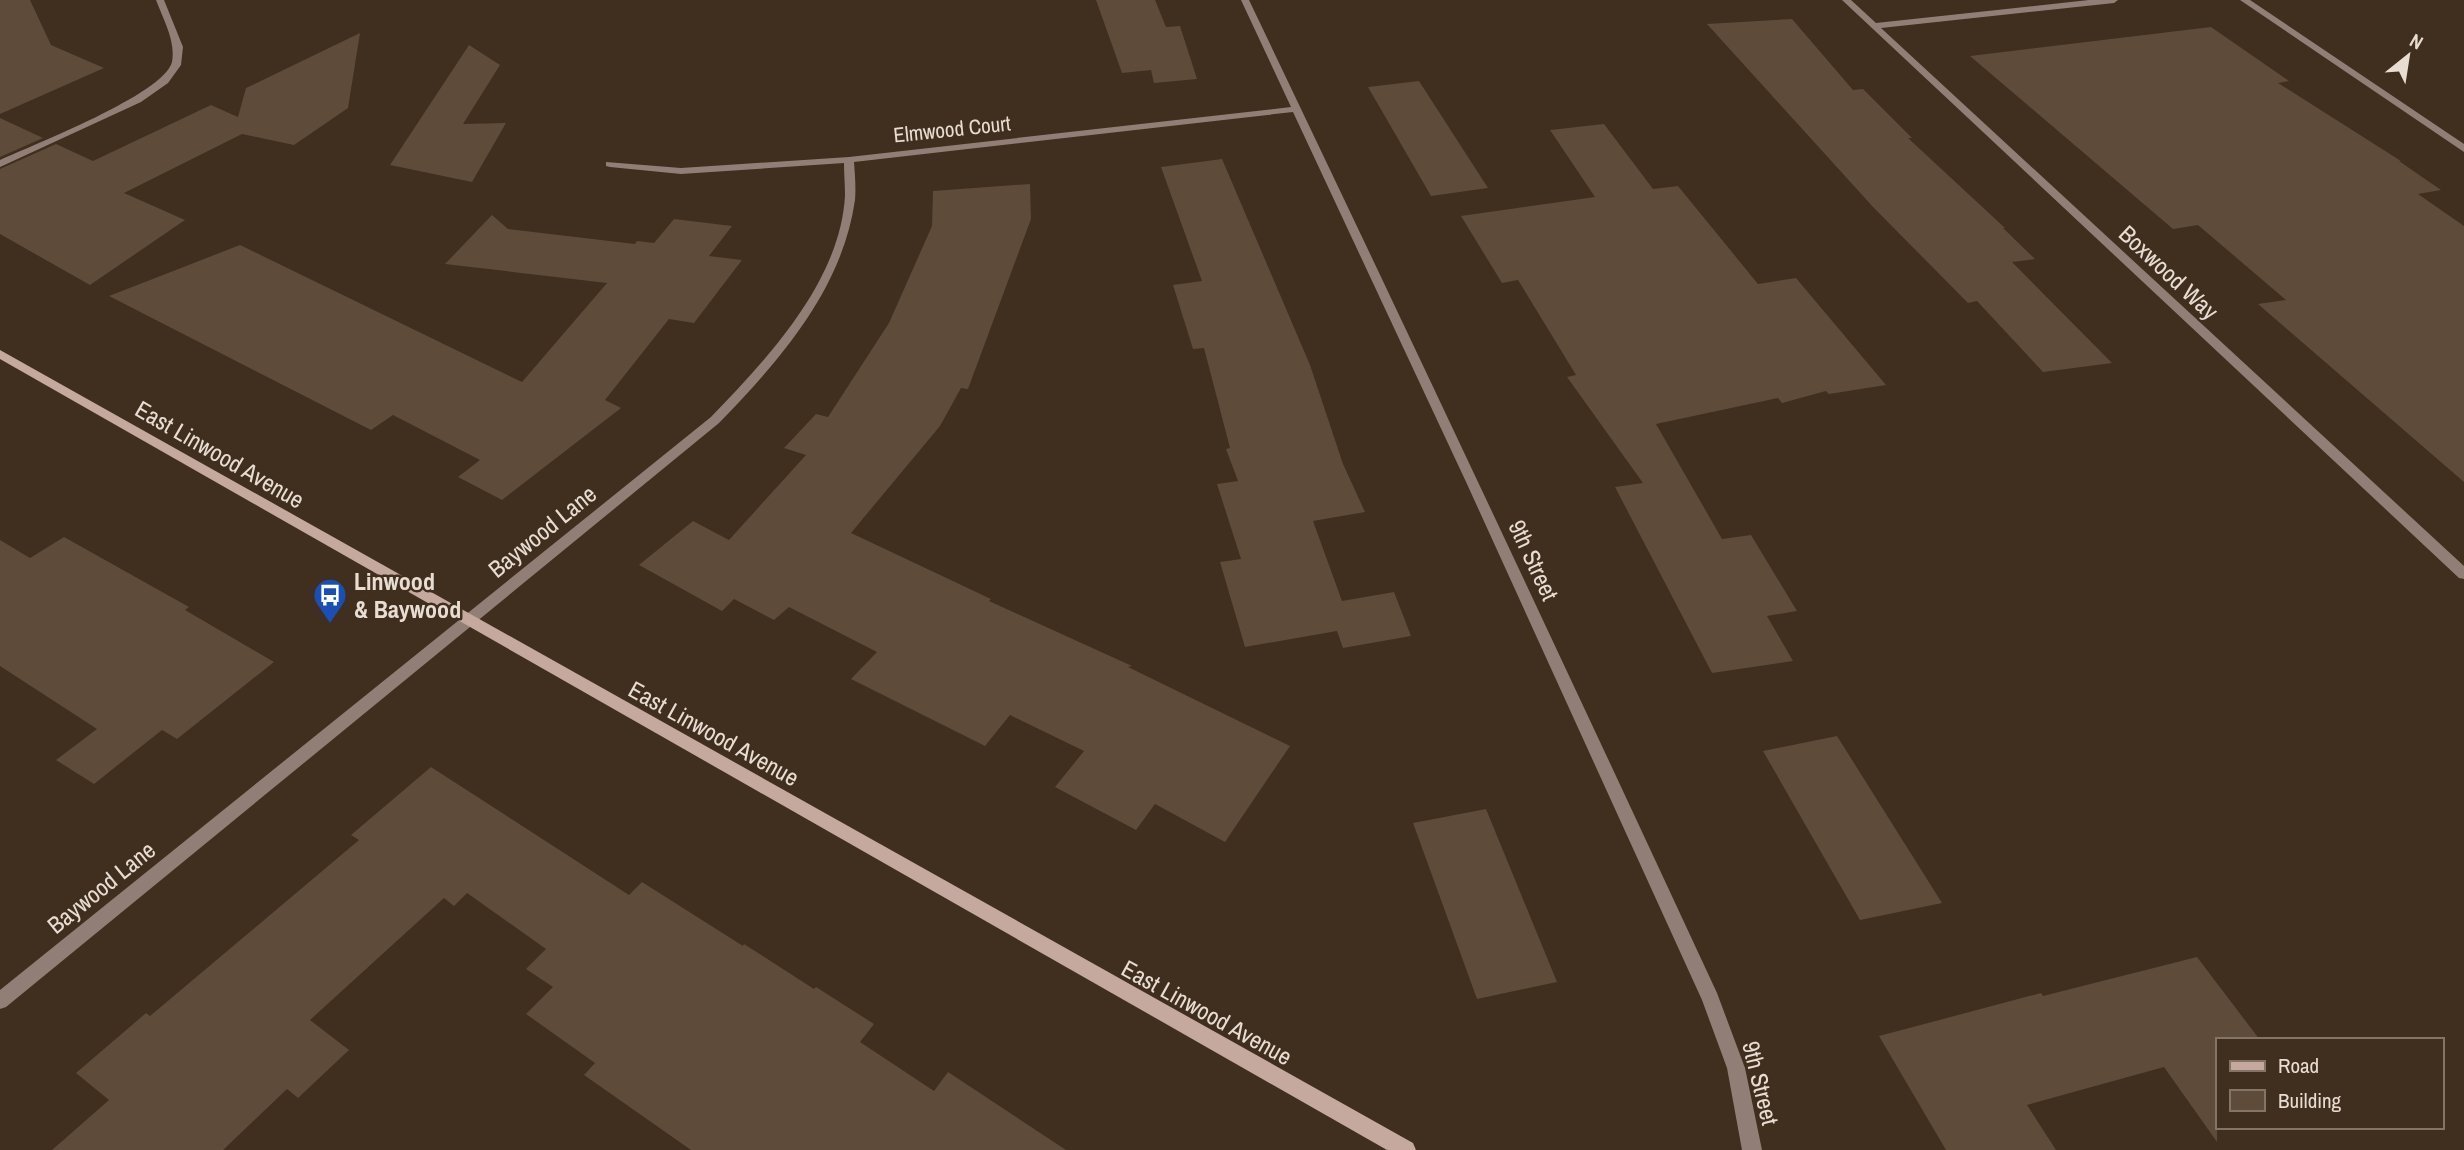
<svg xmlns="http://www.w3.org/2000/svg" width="2464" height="1150" font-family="'Archivo Narrow',sans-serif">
  <rect width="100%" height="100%" fill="#402e1e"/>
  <!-- building -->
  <path fill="#5e4b3a" d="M0 0H30L51 45 104 68 0 114Z
    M1096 0H1155L1166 27 1180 26 1197 79 1154 83 1151 70 1122 73Z
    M1792 19 1853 90 1863 89 1912 138H1908L2005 228H2003L2035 259 2012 262 2112 363 2043 372 1977 301 1968 303 1873 207 1707 24Z
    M2211 27 2289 81 2278 83 2401 161H2399L2441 190 2418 194 2464 226V482L2258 304 2286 300 2198 225 2173 229 1970 56Z
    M360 33 348 108 294 145 242 134 124 193 185 220 90 285 0 234V169L56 144 93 161 211 105 238 117 246 88Z
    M469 45 500 65 463 124 506 123 472 182 390 165Z
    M1419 81 1488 188 1431 196 1368 87Z
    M0 118 43 138 0 157Z
    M1604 124 1653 189 1678 186 1758 284 1796 278 1886 385 1829 394 1826 391 1782 403 1778 398 1656 424 1722 539 1751 535 1797 611 1767 616 1793 661 1712 673 1615 487 1643 483 1567 377 1576 375 1518 280 1502 283 1461 216 1595 197 1550 130Z
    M1222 159 1310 365 1343 464 1365 512 1313 521 1342 601 1394 592 1411 636 1343 648 1337 631 1245 647 1220 562 1241 559 1217 484 1238 481 1226 449 1230 448 1204 348 1193 349 1173 285 1202 281 1161 167Z
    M1030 184 1031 219 968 389 961 388 940 426 851 533 991 599 989 601 1132 666 1128 667 1290 746 1225 842 1155 804 1136 830 1055 787 1084 751 1010 715 985 746 851 679 877 652 789 607 774 620 734 599 722 611 639 565 693 521 729 540 806 455 784 448 816 414 828 417 889 323 932 226 933 191Z
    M492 215 508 229 635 244 637 241 654 243 674 219 732 226 709 256 742 260 694 323 669 319 605 400 621 408 502 500 458 477 480 460 393 415 371 430 109 296 240 245 522 382 607 283 445 264Z
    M64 537 189 607 185 610 274 662 177 739 162 730 94 784 56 760 97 729 0 666V540L30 558Z
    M1837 736 1942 903 1860 920 1763 751Z
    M431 767 629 895 642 882 743 946 744 944 814 989 816 987 874 1024 860 1042 934 1091 948 1072 1066 1150H691L584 1075 595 1063 526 1014 553 987 526 969 546 949 467 893 454 906 444 898 310 1020 349 1050 298 1098 287 1089 223 1150H52L109 1100 76 1073 146 1013 150 1016 359 840 351 835Z
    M1486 809 1557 982 1477 999 1413 823Z
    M2197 957 2260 1040H2217V1142L2164 1067 2027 1105 2056 1150H1946L1879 1036 2041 993 2043 996Z"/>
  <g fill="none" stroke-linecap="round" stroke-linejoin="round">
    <!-- street -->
    <path fill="#917f77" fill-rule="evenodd" d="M156 0H164L183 47 181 65 168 83 141 102 0 167V160C33 145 164 94 172 62 176 41 163 19 156 0Z
      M1241 0H1249C1407 330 1563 661 1717 993L1745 1068 1762 1150H1742L1727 1068 1702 1000 1467 484 1293 112 854 162C855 175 856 188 855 200 842 290 780 360 719 423L6 1007 0 1009V990L711 417C767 359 840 282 845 196 845 185 844 174 844 163L681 174 610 167 606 166V162L681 168 849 157 1291 107Z
      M1842 0H1851L1876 23 2089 0H2118L2114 3 1881 28 2464 566V579L2459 578Z
      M2240 0H2250L2464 144V152Z"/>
    <!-- secondary -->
    <path fill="#c6a99e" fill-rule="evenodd" d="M0 350 1413 1143 1416 1150H1387L0 359Z"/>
  </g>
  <!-- icons -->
  <defs>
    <symbol id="bus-pin" viewBox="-11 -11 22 30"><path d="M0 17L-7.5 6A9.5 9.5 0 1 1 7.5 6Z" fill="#1a4fb4" stroke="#402e1e"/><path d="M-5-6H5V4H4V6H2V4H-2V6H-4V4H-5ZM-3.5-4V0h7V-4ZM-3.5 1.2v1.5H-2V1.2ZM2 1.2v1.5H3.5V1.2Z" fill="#fff"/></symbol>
  </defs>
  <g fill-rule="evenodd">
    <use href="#bus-pin" x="311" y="576" width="38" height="52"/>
  </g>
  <g text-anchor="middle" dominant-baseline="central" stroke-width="5" stroke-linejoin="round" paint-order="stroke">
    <!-- far-street labels -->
    <g font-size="21" fill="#e8ddd3" stroke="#402e1e">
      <text transform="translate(952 129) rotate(-6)">Elmwood Court</text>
    </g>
    <!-- street labels -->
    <g font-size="24" fill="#e8ddd3" stroke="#402e1e">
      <text transform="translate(2169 272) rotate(43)">Boxwood Way</text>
      <text transform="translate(220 454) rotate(30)">East Linwood Avenue</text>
      <text transform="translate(542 531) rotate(-39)">Baywood Lane</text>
      <text transform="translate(1534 560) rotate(65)">9th Street</text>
      <text transform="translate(714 733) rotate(29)">East Linwood Avenue</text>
      <text transform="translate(101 887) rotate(-39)">Baywood Lane</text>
      <text transform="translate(1207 1012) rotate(29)">East Linwood Avenue</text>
      <text transform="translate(1761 1083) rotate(76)">9th Street</text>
    </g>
    <!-- poi labels -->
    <g font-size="24" font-weight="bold" fill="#e8ddd3" stroke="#402e1e" text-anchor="start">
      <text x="354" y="581">Linwood<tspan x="354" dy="28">&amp; Baywood</tspan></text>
    </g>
  </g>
  <!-- legend -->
  <rect x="2216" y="1038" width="228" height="91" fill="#402e1e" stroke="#837466" stroke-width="2"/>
  <rect x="2230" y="1061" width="35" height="10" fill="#c6a99e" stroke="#837466" stroke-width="2"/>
  <text x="2278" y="1073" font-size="21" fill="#e8ddd3">Road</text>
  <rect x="2230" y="1090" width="35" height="21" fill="#5e4b3a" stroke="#837466" stroke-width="2"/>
  <text x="2278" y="1108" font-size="21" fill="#e8ddd3">Building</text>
  <!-- north arrow -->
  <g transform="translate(2408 56) rotate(30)" stroke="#402e1e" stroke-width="5" paint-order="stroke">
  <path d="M0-5L12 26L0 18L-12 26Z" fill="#e8ddd3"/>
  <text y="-10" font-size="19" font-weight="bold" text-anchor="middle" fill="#e8ddd3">N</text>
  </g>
</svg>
